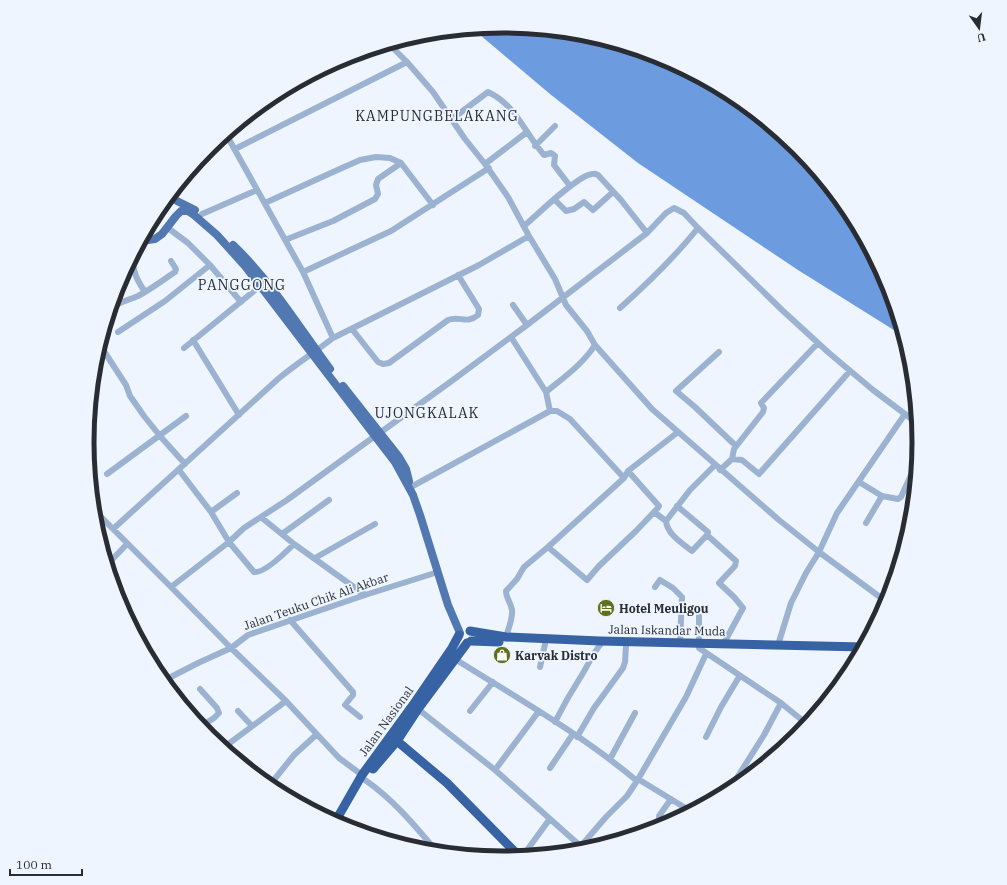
<svg xmlns="http://www.w3.org/2000/svg" width="1007" height="885" font-family="'IBM Plex Serif',serif">
  <rect width="100%" height="100%" fill="#eef5fe"/>
  <!-- water -->
  <path fill="#6c9be0" d="M504 26 585 34 663 58 735 96 798 148 850 211 888 283 905 337 798 270 638 163 550 94 473 29Z"/>
  <g fill="none" stroke-linecap="round" stroke-linejoin="round">
    <!-- minor -->
    <path stroke="#9cb2d1" stroke-width="6" d="M389 44 407 62 433 92 465 139 485 164 508 197 529 236 555 279 566 305 587 331 595 345 652 409 779 520 819 552 888 603
      M451 118 456 116 488 92C515 104 525 133 544 155L551 153 555 156 554 165 570 186
      M226 134 303 272 333 338
      M226 134C238 127 251 120 257 108
      M535 146 555 126
      M235 149 407 62
      M485 164 527 132
      M554 199 566 211 574 209 584 202 593 210 613 192
      M265 203 333 172 360 160 376 157 390 158 401 163 433 205
      M202 214 257 190
      M525 225C537 215 578 175 592 174 595 173 596 174 598 175L621 200 647 233
      M168 228 188 243 210 265 241 302
      M285 240 333 221 375 199 378 194 376 185 378 179 401 163
      M133 256C132 271 137 280 145 292
      M303 272 391 231 489 168
      M513 305 527 325
      M112 307C120 302 129 300 138 296 151 289 163 280 175 272L176 269 171 261
      M620 308C648 283 674 258 698 228
      M352 329 378 362 383 364 389 363 448 320C460 315 466 325 478 315L479 309 458 275
      M118 332 165 301 210 265
      M511 337 546 392 550 411
      M193 340 239 415
      M100 345 126 385 130 396 144 416 160 436 185 464
      M184 348 260 286
      M719 352 676 391 695 407 736 446
      M546 392C563 378 583 364 595 345
      M381 432 453 380 527 325 647 233 666 213 674 208 684 213 698 228 782 310 829 353 873 390 905 414
      M732 459 742 460 759 474 850 371
      M179 470 211 512 229 542 254 572C264 574 287 551 294 544
      M720 470 732 459 734 449 763 412 764 408 761 403 818 343
      M107 474 186 416
      M859 482 882 496 898 499 901 497 911 475
      M411 487 550 411H557L570 419 624 478
      M677 506 708 532 707 535 692 551C682 543 667 534 666 521L690 490 715 465
      M94 510 171 587 231 648 286 701 339 758 362 775
      M211 512 237 493
      M654 512 666 521
      M262 518 294 544 365 595
      M866 523 882 496
      M113 529 278 379C296 364 315 352 333 338L479 265 529 236
      M282 534 329 500
      M707 535 736 561 735 566 719 583 734 597 743 608 724 643
      M548 547 587 580 599 566 636 531 657 509 659 506 628 471
      M315 558 375 524
      M107 565 127 544
      M171 587 229 542 244 528 287 500 375 436
      M655 587 660 580 673 588 682 597 680 643
      M699 616V648L781 703 808 725
      M290 620 353 692V695L345 705 360 717
      M506 637C508 629 513 619 512 610 511 603 506 598 506 591L517 579 524 567 548 547 624 478 628 471 678 432
      M778 645 791 603 806 573 819 552 837 513 905 414 918 424
      M455 659C517 698 581 734 637 781
      M540 667 545 644
      M163 681 198 663 231 648 248 635 365 595 438 572
      M418 709 495 770 586 851
      M238 711 252 726
      M470 711 493 682
      M555 722C563 706 571 692 580 678 587 667 592 655 600 645
      M200 727 214 718 219 713 217 708 200 689
      M801 734 806 724
      M577 737 594 708 623 668 625 662 626 646
      M706 737 721 707 739 677
      M223 748 286 701
      M610 759 635 713
      M550 768 573 734
      M495 770 539 711
      M638 779 692 812
      M365 780C393 799 416 827 438 853
      M269 786 294 755 316 735
      M728 792 764 735 781 703
      M660 825 659 816 671 799
      M581 846 606 817 627 796 637 781 686 697 706 654
      M522 857 549 820"/>
    <!-- major -->
    <path stroke="#5278b1" stroke-width="8" d="M169 197 195 210
      M141 241 155 239 162 234 176 216 181 211H188L194 215 217 235 245 266 375 436 395 462 413 495 420 515 448 605 460 633
      M233 245C271 281 299 327 330 369
      M343 386 399 457 406 469 409 481"/>
    <!-- highway -->
    <path stroke="#3763a4" stroke-width="9" d="M470 631 506 637 600 641 864 647
      M471 641 499 642
      M397 741 447 783 520 857
      M373 769 397 741 418 709 467 643
      M335 822 362 775 413 705 452 648 459 635"/>
  </g>
  <!-- icons -->
  <defs>
    <symbol id="hotel-disc" viewBox="-11 -11 22 22"><circle r="9.5" fill="#60711e" stroke="#eef5fe"/><path d="M-6-4.5h1.5V1H6V5H4.5V3h-9V5H-6ZM-4 0a1.8 1.8 0 1 1 3.6 0ZM.5 0V-2.5h3Q6-2.5 6 0Z" fill="#fff"/></symbol>
    <symbol id="shop-disc" viewBox="-11 -11 22 22"><circle r="9.5" fill="#60711e" stroke="#eef5fe"/><path d="M-5-2.5h2.3a2.7 3.5 0 0 1 5.4 0H5L5.5 6h-11ZM-1.5-2.5h3a1.5 2.3 0 0 0-3 0Z" fill="#fff"/></symbol>
  </defs>
  <g fill-rule="evenodd">
    <use href="#hotel-disc" x="596" y="598" width="20" height="20"/>
    <use href="#shop-disc" x="492" y="645" width="20" height="20"/>
  </g>
  <g text-anchor="middle" dominant-baseline="central" stroke-width="3.5" stroke-linejoin="round" paint-order="stroke">
    <!-- street labels -->
    <g font-size="12" fill="#292d33" stroke="#eef5fe">
      <text transform="translate(316 601) rotate(-19)">Jalan Teuku Chik Ali Akbar</text>
      <text transform="translate(667 630) rotate(1)">Jalan Iskandar Muda</text>
      <text transform="translate(386 721) rotate(-54)">Jalan Nasional</text>
    </g>
    <!-- poi labels -->
    <g font-size="12" font-weight="bold" fill="#292d33" stroke="#eef5fe" text-anchor="start">
      <text x="619" y="608">Hotel Meuligou</text>
      <text x="515" y="655">Karvak Distro</text>
    </g>
    <!-- quarter labels -->
    <g font-size="14" letter-spacing="1" fill="#292d33" stroke="#eef5fe">
      <text x="437" y="116">KAMPUNGBELAKANG</text>
      <text x="242" y="285">PANGGONG</text>
      <text x="427" y="413">UJONGKALAK</text>
    </g>
  </g>
  <!-- crop -->
  <path d="M0 0H1007V885H0ZM94 442a409 409 0 1 1 818 0a409 409 0 1 1-818 0Z" fill="#eef5fe" fill-rule="evenodd"/>
  <path fill="none" stroke="#292d33" stroke-width="5" d="M94 442a409 409 0 1 1 818 0a409 409 0 1 1-818 0Z"/>
  <!-- north arrow -->
  <g transform="translate(979 28) rotate(166)" stroke="#eef5fe" stroke-width="3" paint-order="stroke">
  <path d="M0-3L7 15L0 10L-7 15Z" fill="#292d33"/>
  <text y="-6" font-size="11" font-weight="bold" text-anchor="middle" fill="#292d33">U</text>
  </g>
  <!-- scale -->
  <path d="M10 869v6h72v-6" fill="none" stroke="#292d33" stroke-width="2"/>
  <text x="16" y="869" font-size="12" fill="#292d33" stroke="#eef5fe" stroke-width="3" paint-order="stroke">100 m</text>
</svg>
